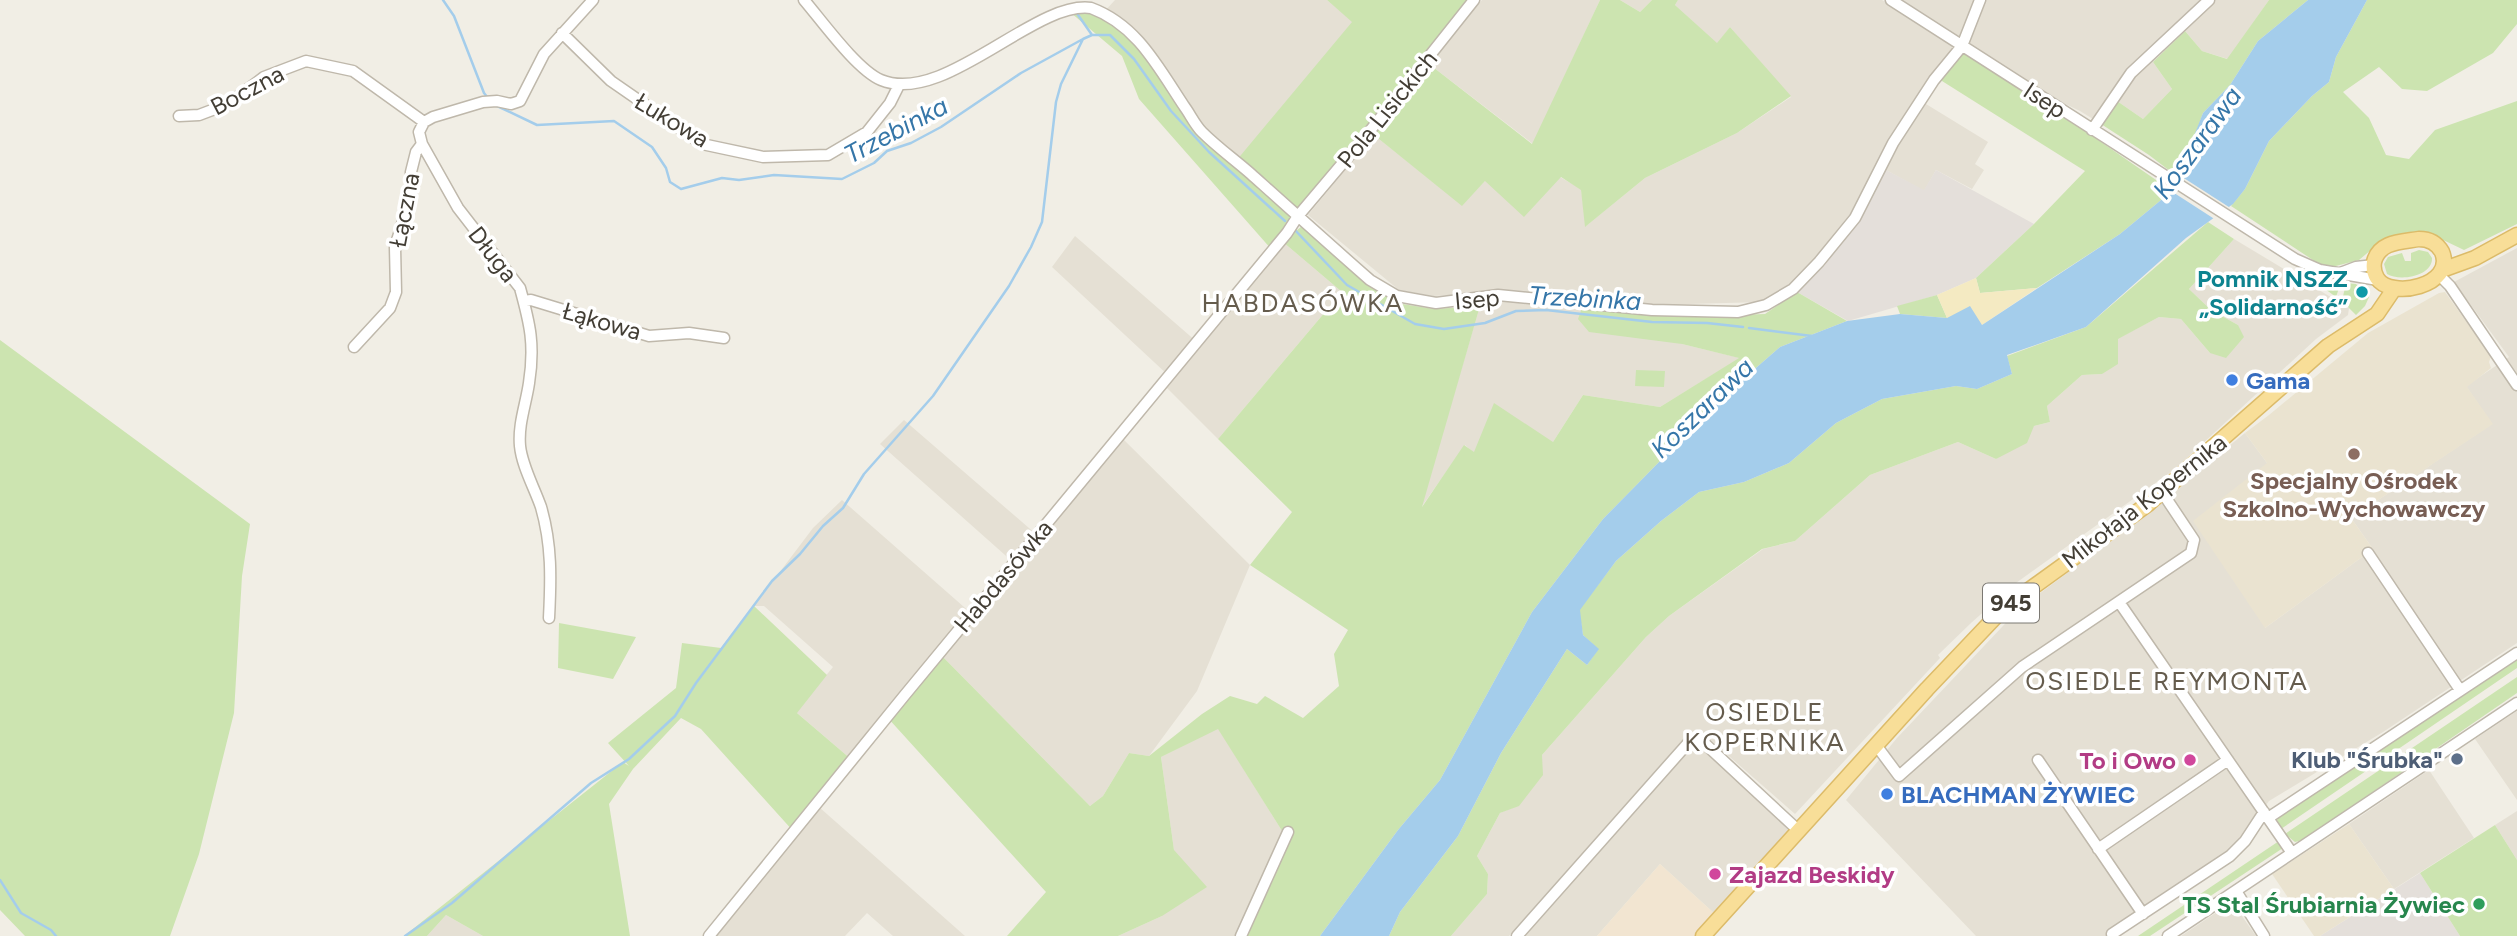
<svg xmlns="http://www.w3.org/2000/svg" width="2517" height="936" font-family="Figtree,sans-serif">
  <rect width="100%" height="100%" fill="#f1eee5"/>
  <!-- residential -->
  <path fill="#e5e0d4" d="M1115 0H1327L1353 22 1237 161 1201 132 1103 13Z
    M1482 0H1600L1533 144 1429 64Z
    M1620 0H1652L1640 12Z
    M1678 0H1882L1955 47 1929 77 1889 141 1850 216 1816 260 1789 286 1763 302 1651 305 1511 291 1434 296 1399 290 1308 215 1374 135 1462 205 1485 181 1560 177 1581 189 1586 226 1645 178 1737 133 1791 97 1730 27 1717 44 1675 5Z
    M1891 0H2269L2228 59 2202 51 2185 31 2153 62 2172 89 2143 119 2117 101 2101 124 2080 111 2009 77Z
    M1926 104 1988 142 1975 164 1984 170 1972 189 1936 170 1924 191 1886 170 1898 146Z
    M1075 236 1197 342 1169 376 1052 267Z
    M2234 239 2349 308 2348 315 2316 339 2175 469 2016 583 1971 623 1938 655 1940 658 1795 814 1706 736 1690 735 1509 936H1451L1487 894 1488 874 1477 856 1500 813 1519 805 1542 755 1646 637 1669 616 1763 549 1795 541 1870 475 1958 442 1996 459 2034 426 2050 422 2047 406 2082 375 2102 374 2117 339 2159 317 2181 319 2210 353 2238 325 2211 310 2189 289Z
    M1283 242 1342 292 1218 439 1165 386Z
    M2517 248V643L2383 732 2269 801 2237 844 2107 932 2109 936H1976L1846 800 1897 738 2019 609 2129 527 2245 433 2267 463 2265 628 2373 549 2351 518 2492 424 2466 386 2509 357 2454 282Z
    M1509 300 1582 308 1682 344 1740 358 1660 407 1583 395 1553 442 1474 453 1465 445 1420 509 1480 306Z
    M904 420 1037 535 1014 563 880 444Z
    M1122 438 1250 565 1197 691 1149 756 1129 753 1103 796 1090 806 942 656Z
    M842 500 972 614 852 760 796 712 833 667 764 606H754L813 528Z
    M2517 711V800L2475 739Z
    M1218 728 1284 834 1238 936H1118L1162 916 1174 850 1161 757Z
    M1702 746 1788 830 1715 914 1660 864 1597 936H1523L1691 748Z
    M2429 770 2474 838 2394 889 2349 824Z
    M819 807 965 936H893L867 913 845 936H715Z
    M2517 811V860L2495 825Z
    M2232 902 2256 936H2181Z
    M446 915 483 936H427Z"/>
  <!-- commercial -->
  <path fill="#f2e5d1" d="M1660 864 1715 914 1695 936H1597Z"/>
  <!-- industrial -->
  <path fill="#e4dfda" d="M1886 170 1924 190 1936 170 2034 224 1976 278 1937 295 1848 321 1797 292 1824 266 1859 220Z
    M2420 873 2460 936H2320Z"/>
  <!-- education -->
  <path fill="#eae3d0" d="M2445 292 2491 356 2489 362 2491 368 2467 387 2493 424 2351 518 2373 549 2265 628 2193 521 2267 463 2245 433 2269 415 2368 333 2439 293Z
    M2349 824 2394 889 2320 936H2314L2272 874Z"/>
  <!-- green -->
  <path fill="#cce4b0" d="M1327 0H1475L1429 64 1532 144 1600 0H1620L1640 12 1652 0H1678L1675 5 1717 43 1730 27 1791 96 1737 133 1645 178 1585 227 1581 190 1561 177 1524 217 1485 181 1462 206 1374 135 1298 216 1272 250 1139 99 1122 56 1064 7 1076 5 1119 23 1201 132 1236 161 1352 22Z
    M2269 0H2308L2258 41 2230 85 2203 113 2179 178 2149 155 2101 124 2117 101 2143 119 2172 89 2153 62 2185 31 2202 51 2227 59Z
    M2367 0H2517V24L2493 53 2427 91 2402 89 2379 67 2343 92 2369 118 2386 155 2409 159 2435 130 2517 101V224L2464 250 2437 237 2378 244 2359 260 2332 267 2322 266 2231 206 2245 189 2269 141 2312 96 2329 82 2336 57Z
    M1962 46 2172 191 2120 234 2037 288 1980 293 1976 278 2034 224 2085 171 1942 81 1934 80Z
    M2208 222 2234 239 2189 289 2211 310 2238 325 2244 337 2226 358 2210 353 2181 319 2159 317 2118 339V364L2102 374 2082 375 2047 406 2050 422 2034 426 2027 443 1996 459 1958 442 1870 475 1795 541 1762 549 1669 616 1646 637 1542 755 1543 775 1519 806 1500 813 1477 856 1488 874 1487 894 1451 936H1389L1400 912 1458 836 1501 753 1567 649 1587 665 1598 649 1583 635 1579 610 1616 561 1661 521 1699 492 1744 482 1789 463 1836 423 1882 399 1956 386 1977 389 2012 374 2007 356 2086 327Z
    M1302 226 1396 303 1434 309 1480 306 1422 507 1464 445 1474 452 1494 403 1553 442 1583 395 1660 407 1739 358 1682 344 1589 332 1578 319 1582 308 1737 315 1765 314 1797 292 1847 321 1780 347 1726 394 1603 519 1532 612 1440 780 1398 830 1320 936H1238L1284 834 1218 729 1161 757 1174 850 1207 887 1162 916 1118 936H1007L1046 892 887 717 942 656 1090 806 1103 796 1129 753 1149 756 1202 714 1230 696 1257 704 1265 696 1303 718 1339 686 1334 654 1348 630 1250 565 1292 512 1218 439 1342 292 1283 242Z
    M2419 250 2428 252 2432 258C2433 276 2400 282 2387 274L2384 264 2388 257 2402 253 2405 261H2411V253Z
    M2310 278 2341 282 2336 297Z
    M2346 283 2356 284 2369 297 2365 306 2356 315 2342 301Z
    M1937 295 1947 318 1900 314 1897 306Z
    M0 340 250 524 242 576 234 713 199 854 170 936H25L0 910Z
    M1636 370 1665 371 1664 387 1635 386Z
    M754 606 827 675 797 713 852 760 794 832 701 729 681 718 633 769 609 804 630 936H483L446 915 427 936H404L623 762 629 766 608 743 676 688 682 643 721 648Z
    M559 623 636 637 613 679 558 668Z
    M2517 658V668L2281 829 2277 820 2281 814Z
    M2517 677V693L2303 840 2295 842 2285 834Z
    M2495 825 2517 860V936H2460L2420 873Z
    M2279 841 2283 848 2150 936H2138Z"/>
  <!-- sand -->
  <path fill="#f4eac2" d="M1976 278 1980 293 2037 288 1982 325 1947 318 1937 295Z"/>
  <!-- water -->
  <path fill="#a4cdeb" d="M2308 0H2367L2336 57 2329 82 2312 96 2269 141 2245 189 2233 204 2186 238 2086 327 2007 355 2012 374 1977 389 1956 386 1882 399 1836 423 1789 463 1744 482 1699 492 1661 521 1616 561 1580 610 1583 635 1599 649 1587 665 1567 649 1501 753 1458 836 1400 912 1389 936H1320L1398 830 1440 780 1532 612 1603 519 1726 394 1780 347 1847 321 1900 314 1947 318 1970 306 1982 325 2120 234 2172 191 2203 113 2230 85 2258 41Z"/>
  <!-- pier -->
  <path fill="#f1eee5" d="M2176 173 2232 209 2216 220 2168 189Z"/>
  <g fill="none" stroke-linecap="round" stroke-linejoin="round">
    <!-- stream -->
    <path stroke="#a4cdeb" stroke-width="2.5" d="M443 0 454 16 484 93 488 98
      M1076 12 1092 35
      M495 105 537 125 614 121 652 147 666 168 670 182 681 189 722 178 739 180 774 175 842 179 874 163 887 151 911 143 941 127 1021 73 1083 39 1092 35H1110L1134 59 1171 111 1209 152 1285 221
      M1294 229 1347 285 1415 324 1444 329 1485 323 1516 311 1546 310 1652 322 1707 323 1743 327
      M1749 328 1812 336
      M0 880 21 913 51 930 56 936
      M405 936 452 903 591 783 629 759 675 716 696 683 772 581 800 554 823 526 843 508 864 474 933 396 1009 286 1031 247 1042 222 1056 102 1061 84 1083 39"/>
    <defs>
      <path id="minor" d="M804 0C822 21 857 70 881 80 944 106 1035 0 1091 8 1137 25 1158 67 1184 106 1190 114 1195 125 1202 132 1217 147 1235 160 1251 174 1290 209 1330 245 1370 280L1397 296 1436 303 1498 295 1652 310 1738 312 1766 305 1793 289 1819 262 1855 218 1893 143 1934 80 1962 46 1980 0
        M1891 0 2295 259 2320 270 2378 280
        M562 33 611 81 702 144 763 157 828 155 867 132 890 103 899 85
        M179 116 199 115 228 104 264 77 306 61 353 71 424 122
        M2092 130 2131 73 2209 0
        M2343 272 2356 267 2374 265
        M2439 275 2450 286 2517 385
        M524 301 531 300 649 336 689 333 724 338
        M354 347 390 308 396 292 395 247 411 195V172L416 152 422 144
        M2368 553 2460 690
        M2119 602 2292 853
        M549 618C551 579 552 545 541 507 534 487 522 466 520 446 518 424 526 404 529 383 535 345 530 324 520 288L458 208 422 144 419 132 424 122 433 117 483 102 497 101 511 104 520 101 544 54 593 0
        M1876 745 1899 776 2022 667 2191 553 2194 540 2162 492
        M2038 760 2143 914
        M2268 818 2517 653
        M2098 849 2228 760
        M2236 891 2264 936
        M2112 934 2230 856 2245 841 2264 812
        M709 936 904 696 1287 233 1298 216 1369 132 1474 0
        M1241 936 1288 832
        M1517 936 1689 742 1702 741 1799 831
        M2168 936 2517 703"/>
      <path id="major" d="M2419 239C2429 239 2437 243 2442 252 2456 286 2390 300 2377 278 2374 273 2373 268 2374 262 2379 241 2402 242 2419 239Z
        M2442 270 2475 258 2517 235
        M1703 936 1927 689 2004 608 2148 504 2328 346 2377 314 2394 289"/>
    </defs>
    <!-- minor casing -->
    <use href="#minor" stroke="#bfb8ab" stroke-width="13"/>
    <!-- major casing -->
    <use href="#major" stroke="#dcbb69" stroke-width="17"/>
    <!-- minor -->
    <use href="#minor" stroke="#fff" stroke-width="10"/>
    <!-- major -->
    <use href="#major" stroke="#f8de98" stroke-width="14"/>
  </g>
  <!-- markers -->
  <circle fill="#0f9aa8" stroke="#fff" stroke-width="2.5" cx="2362" cy="292" r="7"/>
  <g fill="#3f7fe0" stroke="#fff" stroke-width="2.5">
    <circle cx="2232" cy="380" r="7"/>
    <circle cx="1887" cy="794" r="7"/>
  </g>
  <circle fill="#8d6e63" stroke="#fff" stroke-width="2.5" cx="2354" cy="454" r="7"/>
  <circle fill="#5c6f8a" stroke="#fff" stroke-width="2.5" cx="2457" cy="759" r="7"/>
  <g fill="#d1479c" stroke="#fff" stroke-width="2.5">
    <circle cx="2190" cy="760" r="7"/>
    <circle cx="1715" cy="874" r="7"/>
  </g>
  <circle fill="#2e9e5b" stroke="#fff" stroke-width="2.5" cx="2479" cy="904" r="7"/>
  <g text-anchor="middle" dominant-baseline="central" stroke-width="7" stroke-linejoin="round" paint-order="stroke">
    <!-- shield labels -->
    <rect fill="#fff" stroke="#7b7872" stroke-width="2" x="1983" y="583.5" width="56" height="39" rx="5"/>
    <g font-size="23" font-weight="bold" fill="#433e35">
      <text x="2011" y="603">945</text>
    </g>
    <!-- street labels -->
    <g font-size="24" fill="#433e35" stroke="#fff">
      <text transform="translate(247 90) rotate(-28)">Boczna</text>
      <text transform="translate(2045 100) rotate(33)">Isep</text>
      <text transform="translate(1387 109) rotate(-51)">Pola Lisickich</text>
      <text transform="translate(672 120) rotate(31)">Łukowa</text>
      <text transform="translate(404 210) rotate(-79)">Łączna</text>
      <text transform="translate(493 254) rotate(52)">Długa</text>
      <text transform="translate(1477 299) rotate(-5)">Isep</text>
      <text transform="translate(602 321) rotate(16)">Łąkowa</text>
      <text transform="translate(2144 501) rotate(-38)">Mikołaja Kopernika</text>
      <text transform="translate(1003 576) rotate(-50)">Habdasówka</text>
    </g>
    <!-- culture labels -->
    <g font-size="24" font-weight="bold" fill="#0d838f" stroke="#fff" text-anchor="end">
      <text x="2348" y="278">Pomnik NSZZ<tspan x="2348" dy="28">„Solidarność”</tspan></text>
    </g>
    <!-- shop labels -->
    <g font-size="24" font-weight="bold" fill="#366cbe" stroke="#fff" text-anchor="start">
      <text x="2246" y="380">Gama</text>
      <text x="1901" y="794">BLACHMAN ŻYWIEC</text>
    </g>
    <!-- education labels -->
    <g font-size="24" font-weight="bold" fill="#785e54" stroke="#fff">
      <text x="2354" y="480">Specjalny Ośrodek<tspan x="2354" dy="28">Szkolno-Wychowawczy</tspan></text>
    </g>
    <!-- service labels -->
    <g font-size="24" font-weight="bold" fill="#4e5e75" stroke="#fff" text-anchor="end">
      <text x="2443" y="759">Klub "Śrubka"</text>
    </g>
    <!-- hotel labels -->
    <g font-size="24" font-weight="bold" fill="#b23c85" stroke="#fff" text-anchor="end">
      <text x="2176" y="760">To i Owo</text>
      <text x="1729" y="874" text-anchor="start">Zajazd Beskidy</text>
    </g>
    <!-- leisure labels -->
    <g font-size="24" font-weight="bold" fill="#27864d" stroke="#fff" text-anchor="end">
      <text x="2465" y="904">TS Stal Śrubiarnia Żywiec</text>
    </g>
    <!-- water labels -->
    <g font-size="26" font-style="italic" fill="#3576a8" stroke="#fff">
      <text transform="translate(896 130) rotate(-28)">Trzebinka</text>
      <text transform="translate(2197 143) rotate(-54)">Koszarawa</text>
      <text transform="translate(1585 298) rotate(3)">Trzebinka</text>
      <text transform="translate(1702 408) rotate(-44)">Koszarawa</text>
    </g>
    <!-- neighbourhood labels -->
    <g font-size="26" letter-spacing="2" fill="#655c4d" stroke="#fff">
      <text x="1303" y="303">HABDASÓWKA</text>
      <text x="2167" y="681">OSIEDLE REYMONTA</text>
      <text x="1765" y="712">OSIEDLE<tspan x="1765" dy="30">KOPERNIKA</tspan></text>
    </g>
  </g>
</svg>
